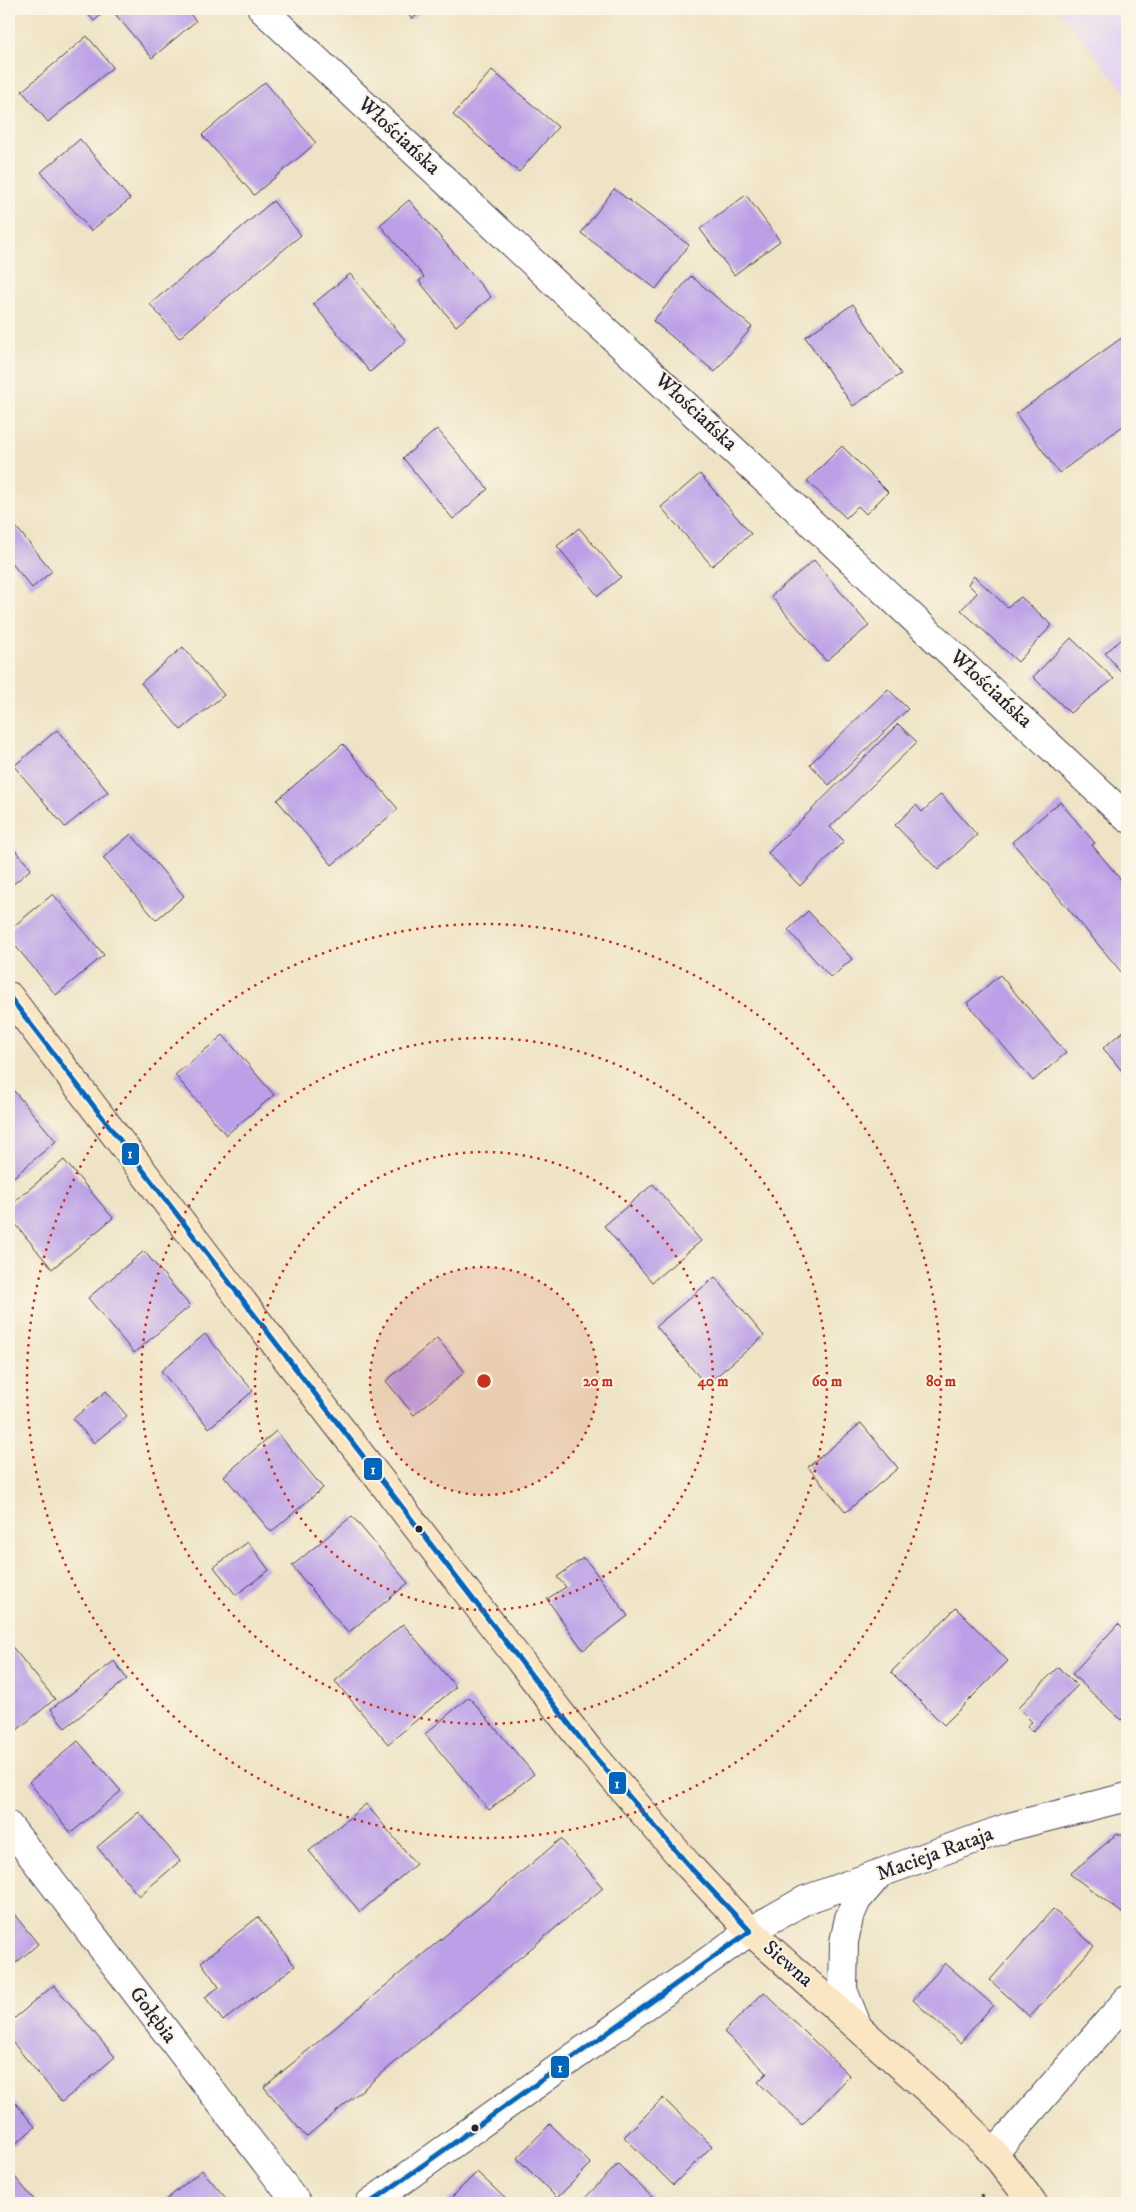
<svg xmlns="http://www.w3.org/2000/svg" width="1136" height="2212" font-family="'IM FELL DW Pica',serif">
  <rect width="100%" height="100%" fill="#fcf5e5"/>
  <filter id="ink" filterUnits="userSpaceOnUse"><feTurbulence type="fractalNoise" baseFrequency=".02" numOctaves="2"/><feDisplacementMap in="SourceGraphic" scale="10" xChannelSelector="R" yChannelSelector="G"/><feConvolveMatrix kernelMatrix="1 2 1 2 8 2 1 2 1" color-interpolation-filters="sRGB"/></filter>
  <filter id="wash" filterUnits="userSpaceOnUse"><feTurbulence type="fractalNoise" baseFrequency=".0096" numOctaves="4" result="noise"/><feDisplacementMap in="SourceGraphic" scale="20" xChannelSelector="R" yChannelSelector="G"/><feGaussianBlur stdDeviation="1.12" result="paint"/><feColorMatrix in="noise" values="0 0 0 0 0 0 0 0 0 0 0 0 0 0 0 0 0 1.4 0 .05"/><feComposite in="paint" operator="in"/></filter>
  <g filter="url(#wash)">
    <rect width="100%" height="100%" fill="#eee3c4"/>
    <!-- built -->
    <path fill="#e3d3f2" d="M1058 9H1127V95Z"/>
    <g id="blocks">
      <!-- building -->
      <path fill="#bba0e7" d="M84 9H108L94 21Z
        M111 9H186L196 21 152 58Z
        M403 9H424L412 19Z
        M87 36 113 67 48 122 22 91Z
        M492 70 558 127 519 172 453 115Z
        M265 82 316 143 254 195 202 135Z
        M80 139 130 199 91 231 41 172Z
        M614 189 689 245 656 289 581 233Z
        M746 195 780 241 734 275 700 229Z
        M409 200 491 297 456 326 419 281 424 277 380 225Z
        M273 201 301 235 179 338 150 304Z
        M350 274 406 341 370 372 313 304Z
        M691 276 752 327 715 372 653 321Z
        M853 304 901 374 853 406 805 337Z
        M1127 334V423L1059 473 1016 414Z
        M437 429 488 489 453 519 403 458Z
        M842 446 888 492 866 514 858 506 846 518 807 481Z
        M700 474 751 534 712 566 661 507Z
        M16 527 52 571 32 588 9 560V533Z
        M579 528 621 577 598 596 557 546Z
        M814 560 869 626 826 661 771 596Z
        M974 576 1007 607 1021 597 1052 625 1018 662 961 610 977 593 968 584Z
        M1127 635V668L1122 673 1105 653Z
        M1071 638 1114 679 1070 713 1033 677Z
        M183 647 224 695 181 730 141 683Z
        M888 689 908 709 829 785 810 764Z
        M898 724 917 742 830 827 844 841 800 886 768 853Z
        M57 730 108 792 65 827 14 766Z
        M343 744 398 809 332 865 277 800Z
        M941 794 977 835 938 870 895 825 916 805 922 812Z
        M1060 802 1095 843 1092 845 1127 887V970L1123 974 1012 842Z
        M131 834 184 896 156 920 103 858Z
        M9 843 31 869 9 888Z
        M53 894 104 955 56 995 9 938V930Z
        M808 911 852 959 831 978 788 930Z
        M1000 975 1066 1053 1033 1081 967 1003Z
        M1127 1028V1077L1103 1048Z
        M223 1035 274 1095 226 1135 175 1075Z
        M9 1085 56 1141 9 1181Z
        M64 1160 113 1218 52 1269 9 1216V1206Z
        M653 1184 701 1241 652 1282 604 1226Z
        M144 1251 190 1306 134 1353 88 1298Z
        M715 1277 764 1336 706 1385 656 1326Z
        M205 1334 253 1391 209 1428 161 1371Z
        M437 1338 465 1372 414 1415 386 1381Z
        M106 1391 127 1416 94 1443 73 1419Z
        M861 1423 898 1468 846 1512 808 1467Z
        M276 1431 323 1488 271 1532 224 1476Z
        M352 1516 408 1583 348 1633 292 1566Z
        M248 1542 269 1570 236 1595 214 1567Z
        M583 1558 590 1565 628 1616 583 1650 547 1599 566 1587 557 1577Z
        M956 1608 1008 1661 944 1725 891 1672Z
        M403 1624 456 1687 388 1744 335 1681Z
        M1118 1624 1127 1633V1714L1121 1720 1072 1674Z
        M9 1643 55 1699 11 1735 9 1733Z
        M114 1661 127 1679 65 1728 51 1709Z
        M1058 1667 1077 1686 1032 1732 1027 1726 1032 1722 1018 1708Z
        M469 1697 534 1774 489 1810 425 1734Z
        M78 1741 121 1791 71 1833 29 1782Z
        M366 1804 416 1864 360 1912 309 1851Z
        M139 1812 180 1861 139 1896 97 1847Z
        M1117 1834H1127L1126 1916 1070 1874Z
        M561 1839 603 1888 306 2137 264 2087Z
        M9 1908 38 1944 9 1969Z
        M1053 1909 1094 1946 1030 2017 990 1980Z
        M258 1917 295 1966 223 2021 205 1997 219 1987 201 1962Z
        M945 1963 993 2005 960 2043 913 2000Z
        M54 1985 115 2057 62 2102 9 2038V2023Z
        M764 1992 850 2076 802 2125 758 2082 767 2073 724 2032Z
        M663 2098 712 2146 673 2185 624 2137Z
        M12 2099 35 2127 13 2146 9 2141V2101Z
        M550 2124 591 2164 557 2198 517 2158Z
        M618 2164 658 2203H580Z
        M9 2170 37 2203H9Z
        M202 2170 230 2203H162Z
        M477 2172 509 2202 446 2203Z"/>
    </g>
  </g>
  <g filter="url(#ink)">
    <use href="#blocks" fill-opacity="0" stroke="#413f50" stroke-width="1"/>
    <g fill="none" stroke-linecap="round" stroke-linejoin="round">
      <defs>
        <path id="street" d="M262 9 1127 818
          M9 1826 297 2203
          M857 2025 843 1990 844 1942 849 1918 857 1900 880 1873
          M994 2153 1127 2000
          M370 2203 750 1931 805 1900 1009 1827 1127 1797"/>
        <path id="secondary" d="M9 996 228 1283 589 1750 689 1866 750 1931 955 2114 994 2153 1033 2203"/>
      </defs>
      <!-- street casing -->
      <use href="#street" stroke="#413f50" stroke-width="30"/>
      <!-- secondary casing -->
      <use href="#secondary" stroke="#413f50" stroke-width="30"/>
      <!-- path -->
      <path stroke="#413f50" stroke-width="3" stroke-dasharray="4 4" stroke-linecap="butt" d="M982 2194 984 2203"/>
      <!-- street -->
      <use href="#street" stroke="#fff" stroke-width="28"/>
      <!-- secondary -->
      <use href="#secondary" stroke="#fbe6c4" stroke-width="28"/>
      <defs>
        <path id="bus-1" d="M9 996 589 1750 689 1866 750 1931
          M370 2203 750 1931"/>
      </defs>
      <!-- bus-1 casing -->
      <use href="#bus-1" stroke="#fcf5e5" stroke-width="9"/>
      <!-- bus-1 -->
      <use href="#bus-1" stroke="#0065bd" stroke-width="5"/>
    </g>
  </g>
  <!-- distance rings -->
  <circle cx="484" cy="1381" r="114" fill="#c8321e" fill-opacity=".12"/>
  <g fill="none" stroke="#c8321e" stroke-width="2.5" stroke-dasharray="2.5 5">
    <circle cx="484" cy="1381" r="114"/>
    <circle cx="484" cy="1381" r="229"/>
    <circle cx="484" cy="1381" r="343"/>
    <circle cx="484" cy="1381" r="457"/>
  </g>
  <!-- markers -->
  <g fill="#22223b" stroke="#fcf5e5" stroke-width="2">
    <circle cx="419" cy="1529" r="4.5"/>
    <circle cx="475" cy="2128" r="4.5"/>
  </g>
  <g text-anchor="middle" dominant-baseline="central" stroke-width="4" stroke-linejoin="round" paint-order="stroke">
    <!-- street labels -->
    <g font-size="21" fill="#22223b" stroke="#fcf5e5">
      <text transform="translate(399 136) rotate(43)">Włościańska</text>
      <text transform="translate(696 412) rotate(43)">Włościańska</text>
      <text transform="translate(991 689) rotate(43)">Włościańska</text>
      <text transform="translate(935 1854) rotate(-20)">Macieja Rataja</text>
      <text transform="translate(788 1964) rotate(41)">Siewna</text>
      <text transform="translate(153 2015) rotate(53)">Gołębia</text>
    </g>
  </g>
  <circle cx="484" cy="1381" r="8" fill="#c8321e" stroke="#fcf5e5" stroke-width="2.5"/>
  <g font-size="15" text-anchor="middle" font-weight="bold" fill="#c8321e" stroke="#fcf5e5" stroke-width="4" stroke-linejoin="round" paint-order="stroke">
    <text x="598" y="1386">20 m</text>
    <text x="713" y="1386">40 m</text>
    <text x="827" y="1386">60 m</text>
    <text x="941" y="1386">80 m</text>
  </g>
  <g stroke="#fcf5e5" stroke-width="2">
    <rect x="121" y="1142" width="19" height="24" rx="5" fill="#0065bd"/>
    <rect x="363" y="1457" width="20" height="24" rx="5" fill="#0065bd"/>
    <rect x="608" y="1771" width="19" height="24" rx="5" fill="#0065bd"/>
    <rect x="550" y="2055" width="20" height="24" rx="5" fill="#0065bd"/>
  </g>
  <g font-size="14" text-anchor="middle" font-weight="bold" fill="#fff">
    <text x="130" y="1158">1</text>
    <text x="373" y="1474">1</text>
    <text x="617" y="1788">1</text>
    <text x="560" y="2072">1</text>
  </g>
  <!-- margin -->
  <rect width="1136" height="2212" fill="none" stroke="#fcf5e5" stroke-width="30"/>
</svg>
